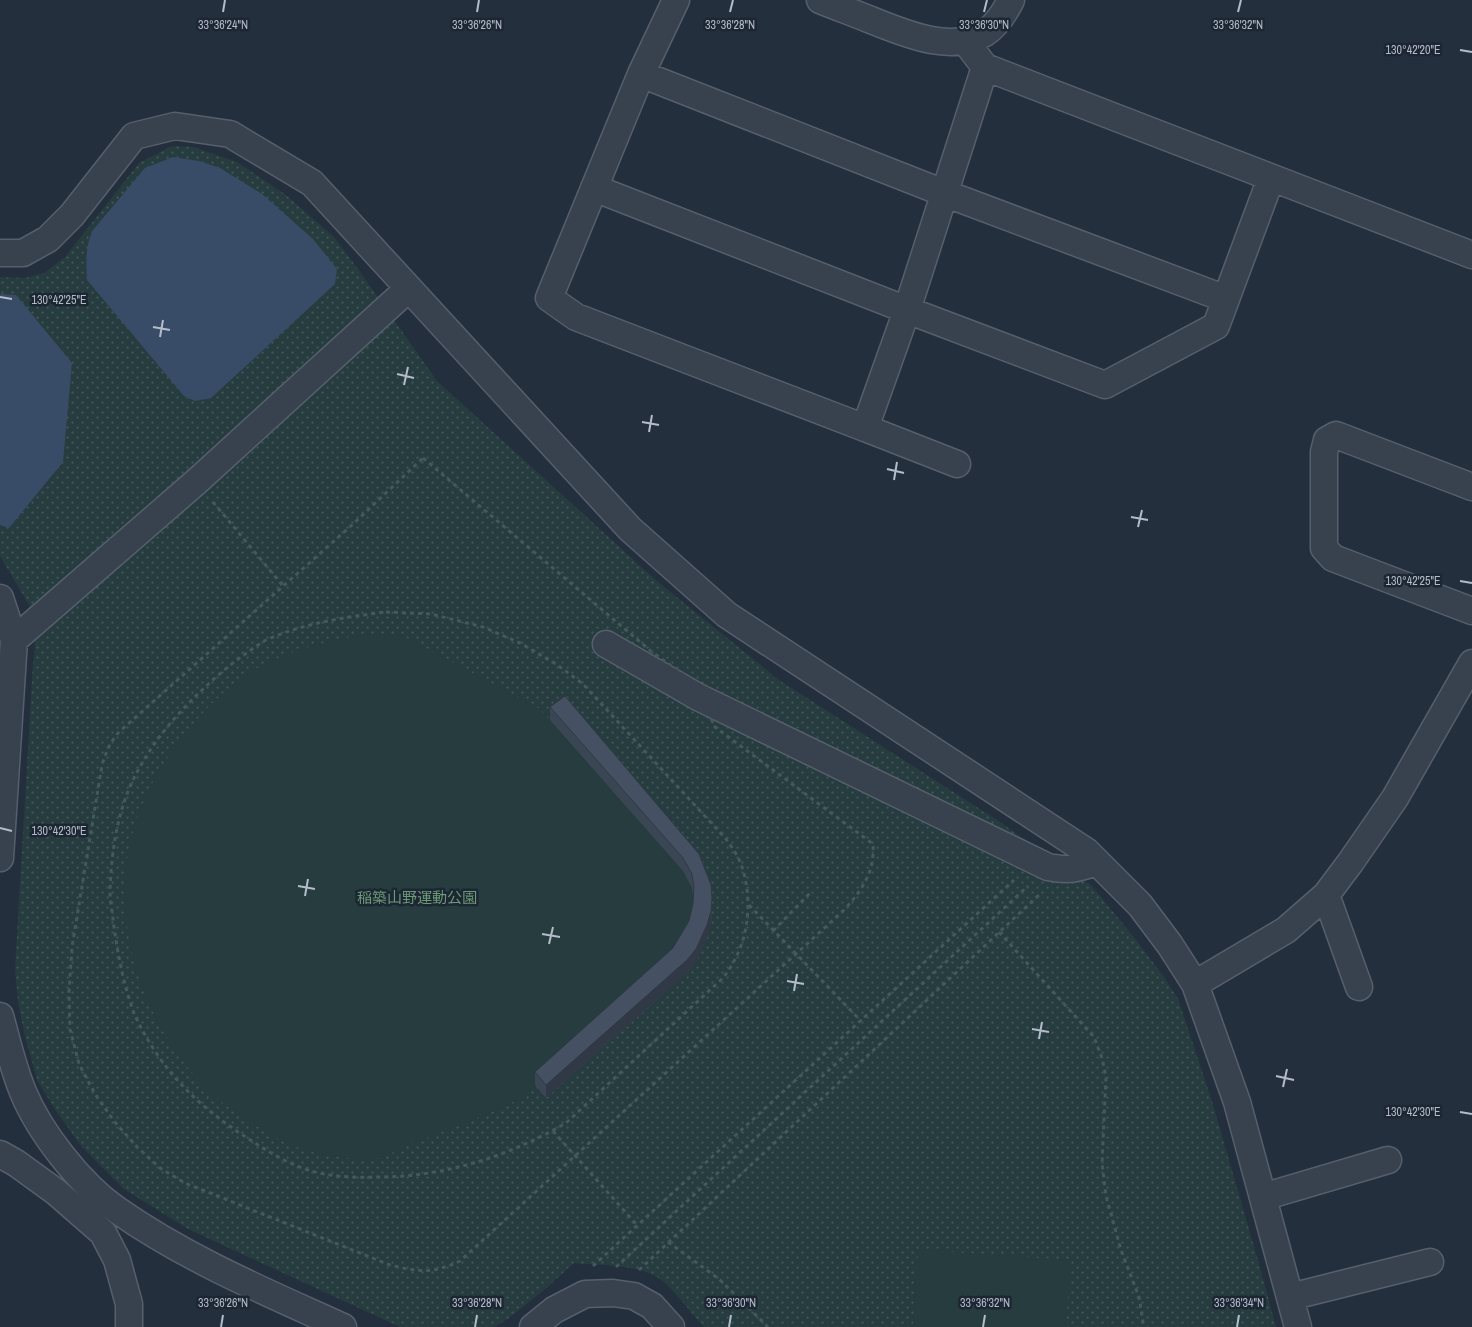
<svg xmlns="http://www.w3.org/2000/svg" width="1472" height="1327" font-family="'Archivo Narrow','Noto Sans JP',sans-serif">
  <defs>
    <pattern id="grass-dots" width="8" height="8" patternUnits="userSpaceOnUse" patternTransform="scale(1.25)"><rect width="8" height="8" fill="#263c3f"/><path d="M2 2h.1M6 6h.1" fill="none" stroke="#435659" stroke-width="1.8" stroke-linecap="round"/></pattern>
  </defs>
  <rect width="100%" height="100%" fill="#242f3e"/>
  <!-- grass -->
  <path fill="url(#grass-dots)" d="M172 146 193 147 237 162 286 195 334 237 358 269 437 381 658 582 779 680 997 820 1091 885 1133 936 1164 977 1178 999 1211 1098 1258 1260 1276 1327H704C691 1313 680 1297 666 1284 645 1263 601 1266 574 1263L544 1290 509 1318 495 1327H400L188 1229 124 1189 82 1147 58 1114 38 1082 25 1037 18 1002 15 970 33 663 35 647 29 605 0 556V277L25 278 44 273 65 257 139 163Z"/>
  <!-- garden -->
  <path fill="#263c3f" d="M369 634 403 636 540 709 683 871 692 888 694 900 693 917 673 961 532 1088C524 1093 517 1100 508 1105 499 1110 487 1113 477 1118 456 1126 435 1135 414 1143 403 1147 383 1158 373 1159 367 1160 360 1159 354 1158 317 1157 289 1146 258 1127 241 1116 222 1104 207 1089 144 1026 109 923 132 835 142 797 162 762 186 732 206 709 227 686 254 670 288 650 330 640 369 634Z
    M918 1250 1070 1260 1066 1327H913Z"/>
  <!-- water -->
  <path fill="#394c67" d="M173 157 199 161 220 168 262 194 313 239 337 269 335 284 211 398 195 401 184 396 87 280C86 263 85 246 93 230L145 168Z
    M0 294 16 295 72 363 63 462 9 528 0 525Z"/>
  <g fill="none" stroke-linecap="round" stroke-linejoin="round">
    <defs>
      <path id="minor" d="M676 0 641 74 549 298 576 317 865 428 907 310 985 67
        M820 0C837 7 854 13 871 20 904 33 951 54 985 33 997 25 1005 12 1011 0
        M965 41 985 67 1472 255
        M641 74 944 193 1226 299
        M594 188 907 310 1105 385 1216 326 1271 178
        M0 253H23L48 239 72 215 134 136 175 126 230 134 312 183 630 529 727 615 1086 851 1140 905 1170 945 1195 984 1237 1102 1298 1327
        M865 428 957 464
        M1472 487 1336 435 1327 440 1324 452V548L1333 558 1472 611
        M0 598 14 640 0 858
        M14 640 196 482 408 289
        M606 644 698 697 1048 867C1070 871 1076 869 1097 862
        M1326 895 1359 987
        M1195 984 1286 930 1326 895 1350 863 1395 798 1472 663
        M0 1016C7 1041 13 1068 23 1092 40 1133 81 1185 117 1210 187 1259 266 1292 343 1327
        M0 1154 16 1163 56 1192 103 1233 117 1260 129 1304V1327
        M1263 1197 1388 1160
        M1290 1297 1430 1262
        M533 1327 554 1310 585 1294 613 1293 634 1296 652 1306 671 1327"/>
    </defs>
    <!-- minor casing -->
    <use href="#minor" stroke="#565f6c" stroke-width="29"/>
    <!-- path -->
    <path stroke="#44595c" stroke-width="3" stroke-dasharray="4 4" stroke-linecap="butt" d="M423 458 652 652 694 682 715 727 873 844C875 872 862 890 844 910L460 1261C432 1274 419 1272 390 1265L185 1183 160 1168 137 1147 114 1121 95 1094 79 1064 70 1029 69 992 72 947 102 765C106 752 110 742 119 732L352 525Z
      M213 502 283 586
      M386 612 431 614 483 627 520 643 556 664 583 684 726 839C731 846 737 854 740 862 752 890 750 931 736 957 733 964 728 971 724 977L566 1123C509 1156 445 1177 378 1177 358 1178 339 1177 319 1173 289 1166 264 1149 238 1132 218 1118 198 1103 181 1084 164 1067 143 1035 134 1013 123 983 117 951 113 919 112 910 110 901 110 892 111 854 117 812 134 778 147 752 164 729 184 708 204 687 225 668 248 652 254 648 260 643 266 640 305 623 345 617 386 612Z
      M749 905 861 1021
      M773 931 810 893
      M999 932 1094 1037 1102 1058 1106 1077 1102 1163 1106 1196 1121 1250 1139 1297 1143 1322 1142 1327
      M553 1131 637 1225
      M668 1242 719 1279 768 1327
      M593 1266 1014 880
      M616 1267 1028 886
      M639 1270 1041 893"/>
    <!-- minor -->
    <use href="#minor" stroke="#38414e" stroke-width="26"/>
  </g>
  <!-- wall -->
  <path fill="#3b4654" d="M550 707 699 854 712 911 711 924 707 938 696 962 687 973 546 1098 535 1085V1072L673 948 689 921 693 904V896L692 888 683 871 550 720Z"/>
  <!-- shaded-wall -->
  <path fill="#303945" d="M712 898 711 924 707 938 696 962 687 973 546 1098V1085L707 925Z"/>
  <!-- building -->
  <path fill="#455162" stroke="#303945" d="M565 696 699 854 711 885 712 898 711 911 707 925 696 949 687 960 546 1085 535 1072 673 948 689 921 693 904 694 887 692 874 683 858 550 707Z"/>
  <!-- ticks -->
  <path fill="none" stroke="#b4bcc9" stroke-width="2" d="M223 12 225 0M477 12 479 0M730 12 733 0M984 12 987 0M1238 12 1241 0M1460 50 1472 52M0 297 12 299M153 327 170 330M160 337 163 320M397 374 414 378M404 385 408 367M642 422 659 425M649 432 652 415M887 469 904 473M894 480 897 462M1131 517 1148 520M1138 527 1142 510M1460 581 1472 583M0 828 12 831M298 886 315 889M305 896 308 879M542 934 560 937M549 944 553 927M787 981 804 984M794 991 797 974M1032 1029 1049 1032M1039 1039 1042 1022M1276 1076 1294 1080M1283 1087 1287 1069M1460 1112 1472 1114M221 1327 223 1315M475 1327 477 1315M729 1327 731 1315M983 1327 985 1315M1237 1327 1239 1315"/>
  <g text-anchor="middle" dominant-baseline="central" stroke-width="5" stroke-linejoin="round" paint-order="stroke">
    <!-- park labels -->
    <g font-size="15" fill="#6b9a76" stroke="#1d2633">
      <text x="417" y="897">稲築山野運動公園</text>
    </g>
  </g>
  <g font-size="12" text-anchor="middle" fill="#b4bcc9" stroke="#1d2633" stroke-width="5" stroke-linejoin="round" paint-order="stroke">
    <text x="223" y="29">33°36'24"N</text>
    <text x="477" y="29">33°36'26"N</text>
    <text x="730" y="29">33°36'28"N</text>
    <text x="984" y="29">33°36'30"N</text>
    <text x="1238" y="29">33°36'32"N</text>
    <text x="1413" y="54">130°42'20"E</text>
    <text x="59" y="304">130°42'25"E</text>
    <text x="1413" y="585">130°42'25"E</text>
    <text x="59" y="835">130°42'30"E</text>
    <text x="1413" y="1116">130°42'30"E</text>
    <text x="223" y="1307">33°36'26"N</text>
    <text x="477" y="1307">33°36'28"N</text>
    <text x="731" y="1307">33°36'30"N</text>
    <text x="985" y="1307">33°36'32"N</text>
    <text x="1239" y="1307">33°36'34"N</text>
  </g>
</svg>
